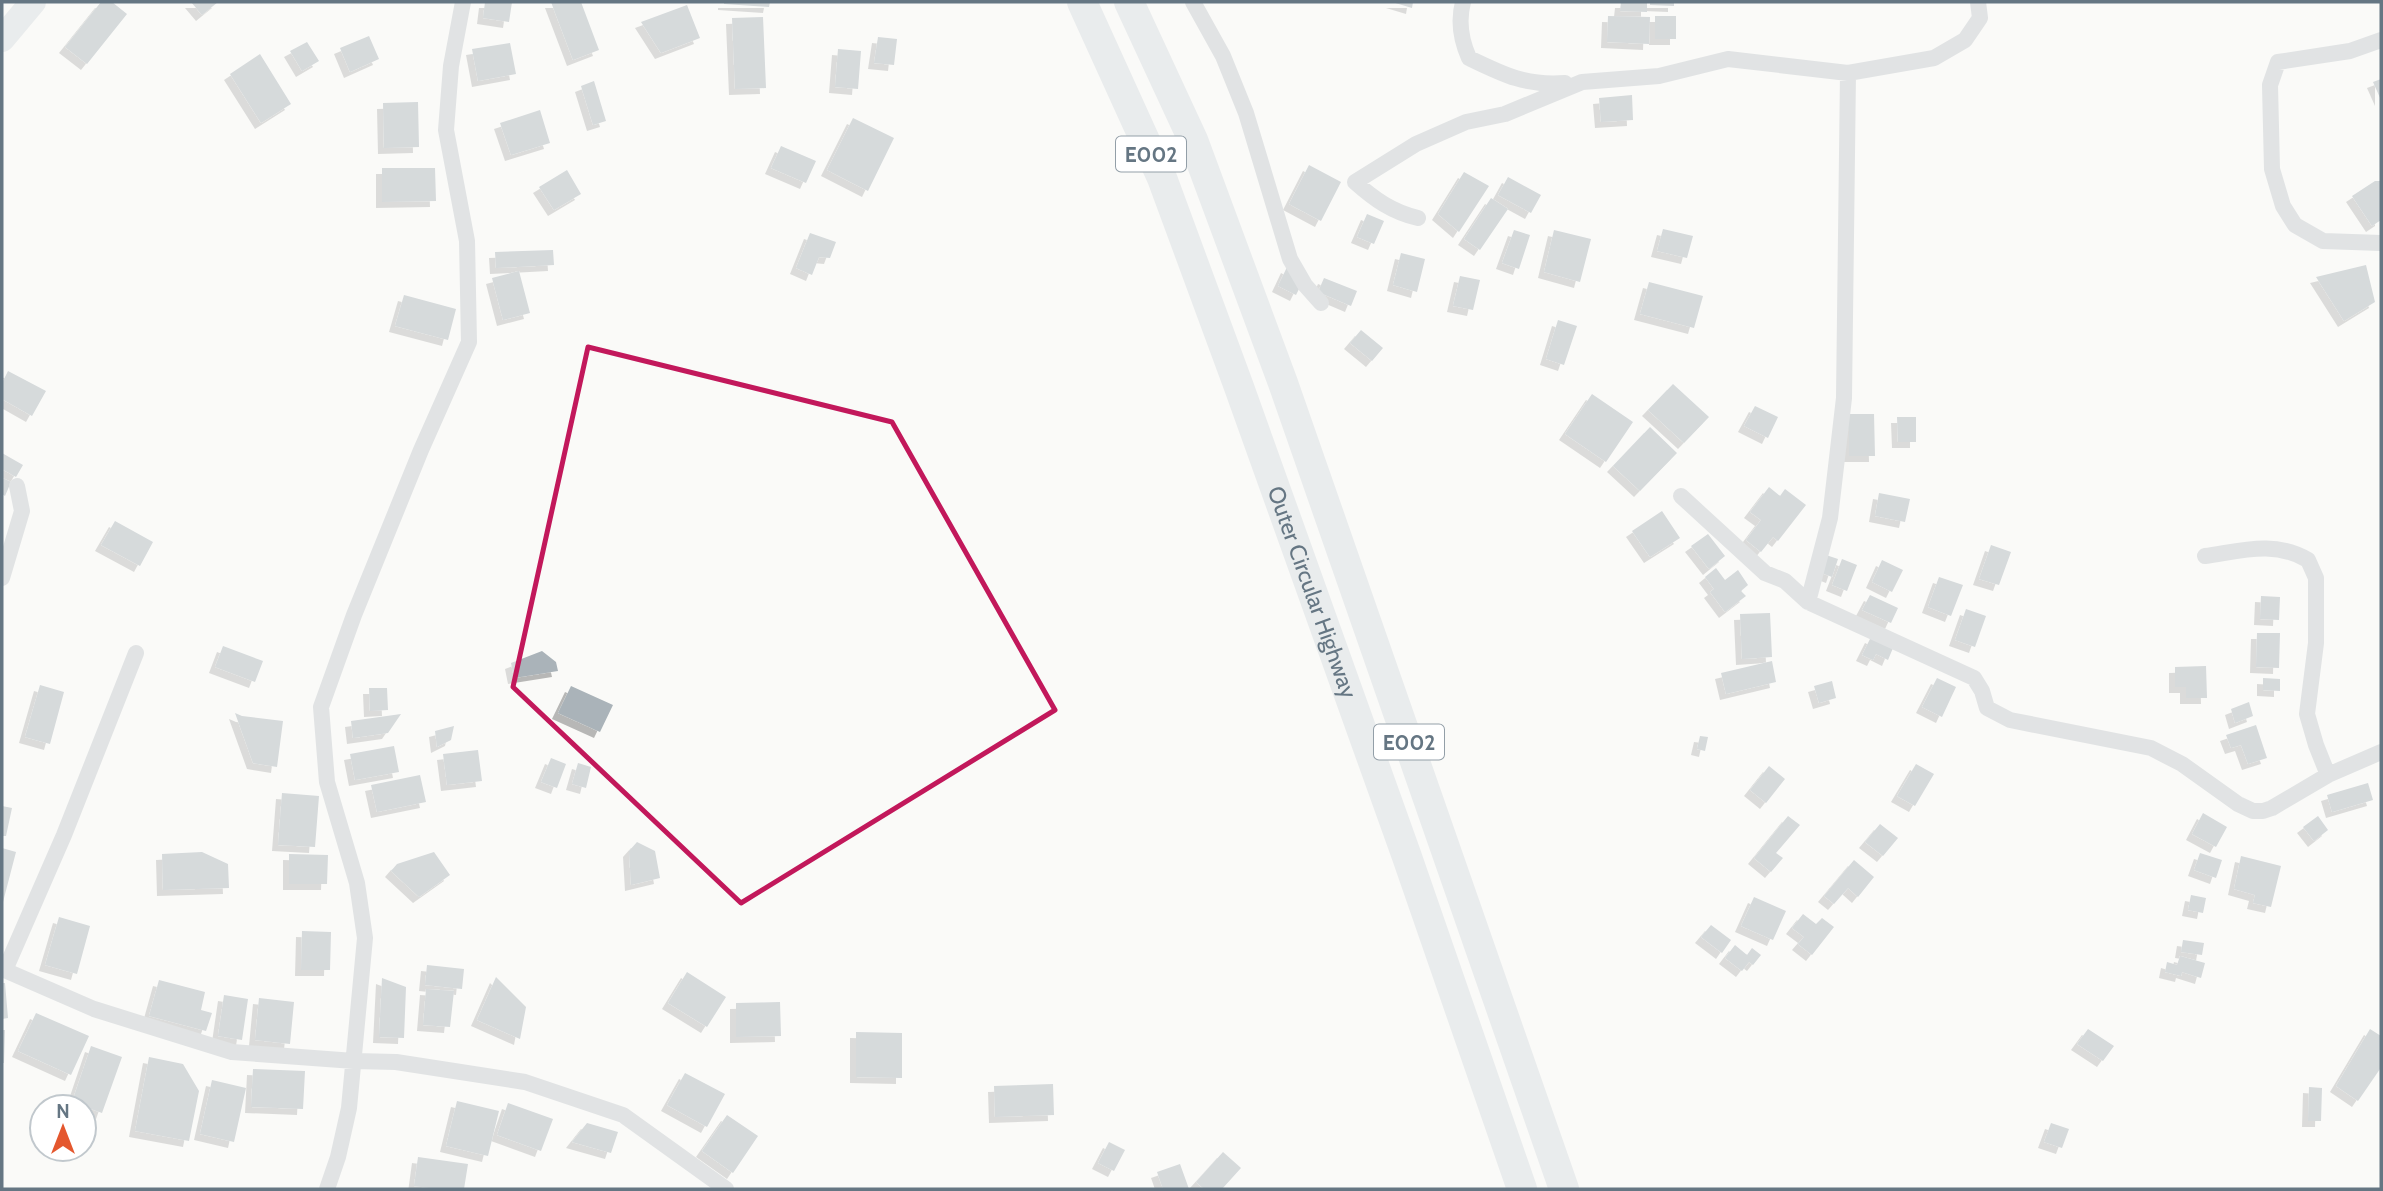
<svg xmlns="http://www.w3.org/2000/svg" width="2383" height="1191" font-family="Cabin,sans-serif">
  <defs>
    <filter id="shadow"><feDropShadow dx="-6" dy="6" stdDeviation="0" flood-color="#0004"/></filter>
  </defs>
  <rect width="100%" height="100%" fill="#fafaf8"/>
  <!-- building -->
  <path fill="#aab3b9" filter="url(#shadow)" d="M101 2H112L127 14 87 64 65 47Z
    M191 2H218L202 15Z
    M485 2H512L509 22 483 18Z
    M551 2H581L599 50 573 60Z
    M724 2H770L769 7 724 4Z
    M1392 2H1413L1412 8Z
    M1621 2H1647V12L1620 11Z
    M1650 2H1674V6L1650 5Z
    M687 5 700 38 661 53 641 22Z
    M1608 16 1650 17 1649 44 1607 42Z
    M1655 16H1676V39H1655Z
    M763 17 766 88 735 89 732 18Z
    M369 36 379 59 350 72 340 48Z
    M878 37 897 39 894 65 874 63Z
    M307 42 319 61 302 71 290 51Z
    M510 43 516 74 478 81 472 49Z
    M838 49 861 51 858 89 835 87Z
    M260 54 291 104 261 123 230 74Z
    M2381 79V100L2373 82Z
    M594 81 606 121 593 125 581 86Z
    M1632 95 1633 120 1601 122 1599 98Z
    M418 102 419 147 384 148 383 103Z
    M540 110 550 143 511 155 500 123Z
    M853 118 894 138 868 191 827 170Z
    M781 146 816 161 806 183 771 168Z
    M1309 165 1341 182 1321 221 1289 204Z
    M382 168H435L436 201 382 202Z
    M567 170 581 194 554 210 539 187Z
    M1464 172 1489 186 1459 232 1438 214Z
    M1508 177 1541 195 1531 213 1498 195Z
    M2375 181H2381V220L2372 226 2352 196Z
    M1491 198 1508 209 1480 250 1464 239Z
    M1367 214 1384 221 1374 244 1357 237Z
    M1663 229 1693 236 1687 258 1657 251Z
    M1514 230 1530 235 1519 269 1502 263Z
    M1554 230 1591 239 1580 282 1544 272Z
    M810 233 836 242 830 258 819 257 812 275 796 268Z
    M553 250 554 265 496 268 495 252Z
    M1401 253 1425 259 1417 292 1393 285Z
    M2366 265 2375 302 2344 321 2316 277Z
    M1287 267 1305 277 1296 295 1278 286Z
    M519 271 530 313 503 320 492 278Z
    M1460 276 1480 280 1473 310 1453 306Z
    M1324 278 1357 291 1351 306 1318 292Z
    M1649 282 1703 296 1694 328 1640 314Z
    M404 295 456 309 448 340 395 326Z
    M1558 320 1577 326 1564 365 1546 359Z
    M1361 330 1383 348 1372 361 1350 343Z
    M8 371 46 391 32 416 2 399V383Z
    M1673 384 1709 417 1684 443 1648 410Z
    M1592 394 1633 422 1606 462 1565 434Z
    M1755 406 1778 417 1768 438 1744 426Z
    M1846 414H1874L1875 456H1849V429H1846Z
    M1897 417H1916V442H1898Z
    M1650 427 1677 453 1640 491 1613 466Z
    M2 453 23 465 16 477 2 469Z
    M2 478 11 482 5 496 2 494Z
    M1769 487 1780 496 1785 489 1806 505 1778 541 1773 537 1761 552 1746 540 1761 520 1750 512Z
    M1879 493 1910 499 1905 522 1875 516Z
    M1662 511 1680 538 1650 557 1632 531Z
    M115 521 153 542 140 566 101 545Z
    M1708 534 1725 556 1709 569 1691 546Z
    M1991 545 2011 552 1999 585 1979 579Z
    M1826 555 1838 559 1832 577 1819 572Z
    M1842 559 1857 565 1847 591 1832 585Z
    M1882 560 1903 570 1892 592 1872 582Z
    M1716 568 1725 580 1738 570 1748 585 1741 591 1746 596 1725 612 1710 592 1714 589 1705 577Z
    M1939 577 1963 585 1951 616 1928 607Z
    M1870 595 1898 608 1891 623 1862 610Z
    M2261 596 2280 597 2279 620 2260 619Z
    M1966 609 1986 616 1975 647 1955 640Z
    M1770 613 1772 657 1742 659 1740 614Z
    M2257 633H2280L2279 668 2256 667Z
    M1871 637 1893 648 1888 660 1876 654 1873 660 1862 655Z
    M223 646 263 661 255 682 215 667Z
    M542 651 556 662 558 671 514 678 511 663Z
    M1772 661 1776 682 1726 694 1721 673Z
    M2206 666 2207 698H2186V687H2175V667Z
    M1937 678 1956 687 1942 717 1922 707Z
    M2263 678 2280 679V691L2263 690Z
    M1832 681 1836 698 1819 703 1814 686Z
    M40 685 64 692 50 744 25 737Z
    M571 686 613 705 600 732 558 713Z
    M369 688H387L388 710 370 711Z
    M2249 702 2253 716 2235 723 2231 709Z
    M235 713 242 716 283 721 277 767 253 763Z
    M401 714 388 733 353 738 351 721Z
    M2256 725 2267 758 2248 764 2241 745 2231 748 2226 735Z
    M454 726 451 740 437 747 435 731Z
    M1700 736 1708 737 1705 751 1697 749Z
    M394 746 399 772 355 780 350 754Z
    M478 750 482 781 447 785 443 754Z
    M551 758 566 764 557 788 541 782Z
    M578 763 591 767 586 788 572 784Z
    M1916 764 1934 774 1915 806 1897 796Z
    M1769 766 1785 779 1766 803 1750 790Z
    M420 775 426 802 377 812 371 785Z
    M2368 783 2373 800 2332 812 2327 795Z
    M282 793 319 796 315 847 278 845Z
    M2 806 12 808 6 836H2Z
    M2203 813 2227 827 2216 847 2192 834Z
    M1788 816 1800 825 1776 853 1783 858 1771 872 1754 858Z
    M2318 816 2328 830 2314 841 2303 827Z
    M1880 824 1898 838 1883 856 1865 842Z
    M637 842 655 851 660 878 631 885 629 851Z
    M2 848 16 852 3 902H2Z
    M202 852 228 864 229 888 163 890 162 854Z
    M434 852 450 875 419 897 391 871 397 864Z
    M2200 853 2222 860 2216 878 2194 870Z
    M289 854 328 855 327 884H289Z
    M2241 856 2281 866 2271 907 2253 903 2255 895 2234 889Z
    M1854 860 1874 877 1858 897 1848 888 1834 904 1824 896Z
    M2191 895 2206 898 2203 913 2188 910Z
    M1754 897 1786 911 1773 940 1741 926Z
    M1803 914 1816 924 1822 918 1834 927 1812 955 1798 944 1804 937 1792 928Z
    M59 917 90 926 77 974 45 965Z
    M1711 925 1731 940 1722 953 1701 937Z
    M302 931 331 932 330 970H301Z
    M2183 940 2204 943 2202 955 2181 952Z
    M1735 945 1747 955 1752 948 1761 955 1753 965 1749 962 1742 971 1725 958Z
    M2180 956 2205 963 2201 978 2182 972 2181 976 2165 972 2167 962 2177 965Z
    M427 965 464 969 462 989 425 985Z
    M687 972 726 997 707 1027 668 1003Z
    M496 977 526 1007 520 1039 477 1020Z
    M382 978 406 987 404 1038 379 1037Z
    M159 980 205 992 201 1010 212 1013 206 1031 149 1016Z
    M2 983H5L8 1018 2 1019Z
    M426 989 454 991 450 1027 423 1025Z
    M224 995 248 999 242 1040 218 1036Z
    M259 998 294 1002 290 1044 255 1040Z
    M780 1002 781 1036 736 1037V1003Z
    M36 1013 89 1036 71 1075 18 1051Z
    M2088 1029 2114 1046 2103 1061 2077 1044Z
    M2370 1029 2381 1036V1070L2380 1069 2358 1101 2336 1086Z
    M2 1030H5L4 1063H2Z
    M856 1032 902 1033V1078L856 1077Z
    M91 1046 122 1057 102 1113 72 1102Z
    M149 1057 183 1064 199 1091 189 1141 135 1131Z
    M253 1069 305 1071 303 1109 251 1107Z
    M685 1073 725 1094 707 1127 667 1105Z
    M212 1080 246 1088 234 1142 200 1134Z
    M1053 1084 1054 1115 995 1117 994 1086Z
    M2309 1087 2322 1088 2321 1121H2308Z
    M457 1101 499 1111 488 1156 446 1146Z
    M508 1103 553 1119 541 1151 497 1135Z
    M727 1115 758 1136 733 1173 702 1151Z
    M587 1123 618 1132 611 1153 572 1142Z
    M2051 1123 2069 1129 2062 1148 2044 1142Z
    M1109 1142 1125 1150 1114 1171 1098 1163Z
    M1223 1152 1241 1168 1222 1189H1204L1196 1182Z
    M418 1157 468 1164 464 1189H437L414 1186Z
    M1180 1164 1189 1189H1163L1157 1172Z"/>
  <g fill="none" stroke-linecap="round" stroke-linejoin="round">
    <!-- minor -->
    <path stroke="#c3c8cc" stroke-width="16" d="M1193 2 1223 56 1246 113 1290 259 1305 285 1321 303
      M1463 2C1458 21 1461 40 1469 58 1504 75 1526 86 1565 83
      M2381 40 2350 51 2278 62 2270 85 2272 169 2283 206 2295 225 2323 241 2381 243
      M1848 73 1844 398 1830 518 1808 602 1974 678 1982 691 1987 708 2010 720 2151 748 2182 764 2238 804 2253 811H2263L2272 808 2328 775 2381 752
      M1418 218C1392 212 1374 199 1355 182L1416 144 1466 122 1505 114 1582 82 1659 76 1728 59 1848 73 1934 58 1965 40 1980 18 1978 2
      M1681 496 1765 573 1785 581 1808 602
      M2205 556C2241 551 2274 540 2308 560L2316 578V643L2307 714 2316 745 2328 775
      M2 578 22 511 17 486
      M2 969 94 1009 232 1052 354 1061 396 1062 525 1082 623 1115 726 1189
      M5 970 64 835 136 653
      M327 1189 338 1157 349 1108 365 938 357 883 327 782 321 707 354 615 421 450 469 342 467 241 446 130 451 66 463 2"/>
    <!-- primary -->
    <path stroke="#d6dbdf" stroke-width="26" d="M2 39 33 2"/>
    <!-- motorway -->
    <g stroke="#d6dbdf" stroke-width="30">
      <path id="s1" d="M1082 2 1162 178 1239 387 1406 854 1522 1189"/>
      <path d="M1129 2 1193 140 1283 383 1564 1189"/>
    </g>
  </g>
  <!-- marked area -->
  <path d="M0 0H2383V1191H0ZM588 347 892 422 1055 710 741 903 513 687Z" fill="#fafaf8" fill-opacity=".55" fill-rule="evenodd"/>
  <path fill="none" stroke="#c2185b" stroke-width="5" stroke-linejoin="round" d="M588 347 892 422 1055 710 741 903 513 687Z"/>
  <g text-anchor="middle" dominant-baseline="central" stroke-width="7" stroke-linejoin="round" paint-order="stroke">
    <!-- shield labels -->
    <g fill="#fff" stroke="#939fa8" stroke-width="2">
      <rect x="1116" y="136.5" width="70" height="35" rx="5"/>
      <rect x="1374" y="724.5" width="70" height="35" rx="5"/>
    </g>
    <g font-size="21" font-weight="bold" fill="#657683">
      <text x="1151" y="154">E002</text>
      <text x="1409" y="742">E002</text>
    </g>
    <!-- street labels -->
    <g font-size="23" fill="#657683" stroke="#fff">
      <text stroke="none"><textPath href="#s1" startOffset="634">Outer Circular Highway</textPath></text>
    </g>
  </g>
  <!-- border -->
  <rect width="2383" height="1191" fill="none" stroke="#657683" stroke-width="7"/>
  <!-- north arrow -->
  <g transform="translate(63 1128)"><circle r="33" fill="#ffffff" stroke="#c1c8cd" stroke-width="2"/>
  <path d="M0-5L12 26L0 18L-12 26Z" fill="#e4572e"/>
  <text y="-10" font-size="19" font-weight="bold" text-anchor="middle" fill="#657683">N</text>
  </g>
</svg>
